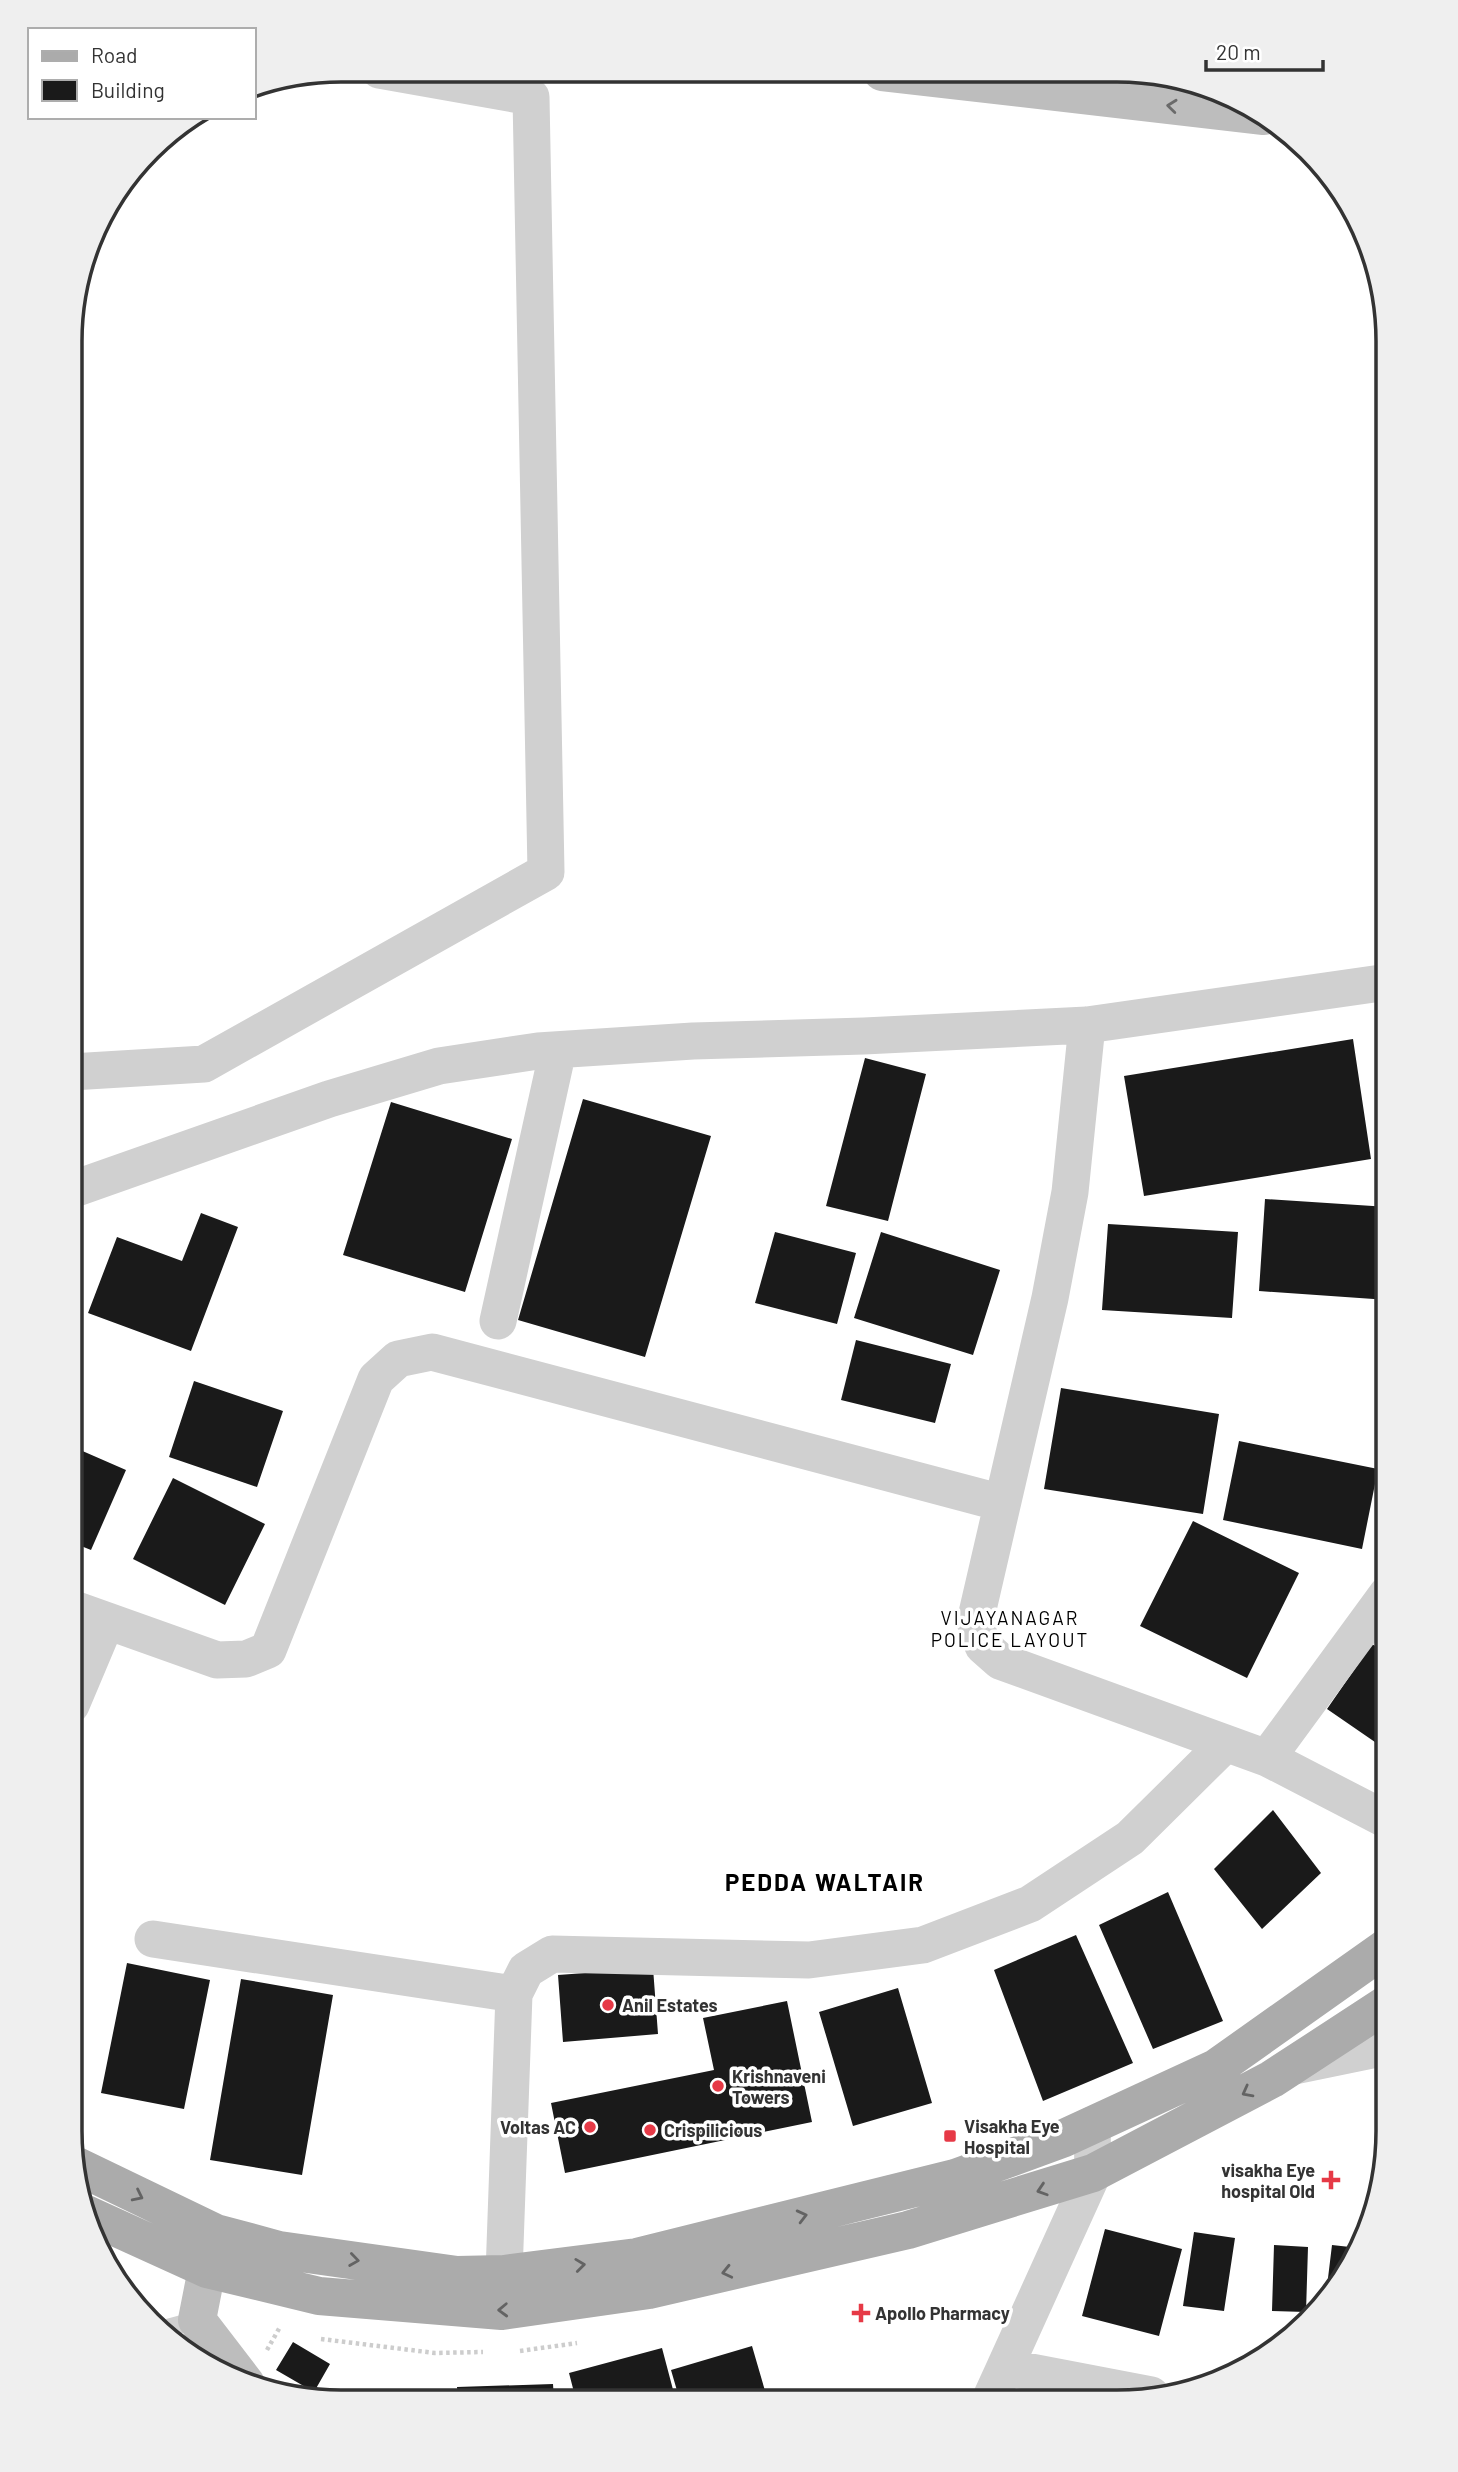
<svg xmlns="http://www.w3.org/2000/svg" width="1458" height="2472" font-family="Barlow,sans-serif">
  <rect width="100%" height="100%" fill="#fff"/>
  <!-- building -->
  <path fill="#1a1a1a" d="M1353 1039 1371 1159 1144 1196 1124 1076Z
    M865 1058 926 1074 888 1221 826 1206Z
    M583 1099 711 1136 645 1357 518 1320Z
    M391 1102 512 1139 465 1292 343 1255Z
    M1265 1199 1388 1207V1300L1259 1291Z
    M201 1213 238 1227 191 1351 88 1313 117 1237 182 1261Z
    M1108 1224 1238 1232 1232 1318 1102 1310Z
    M775 1232 856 1253 837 1324 755 1303Z
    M881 1232 1000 1270 973 1355 854 1318Z
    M856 1340 951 1364 935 1423 841 1400Z
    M194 1381 283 1411 257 1487 169 1457Z
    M1061 1388 1219 1414 1203 1514 1044 1489Z
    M1239 1441 1378 1469 1362 1549 1223 1520Z
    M71 1446 126 1470 91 1550 71 1542Z
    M173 1478 265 1524 225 1605 133 1559Z
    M1193 1521 1299 1573 1247 1678 1140 1626Z
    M1372 1644 1388 1654V1751L1327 1709Z
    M1273 1810 1321 1873 1262 1929 1214 1869Z
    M1168 1892 1223 2021 1153 2049 1099 1925Z
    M1076 1935 1133 2063 1043 2101 994 1970Z
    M127 1963 210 1980 184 2109 101 2093Z
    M653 1968 658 2034 563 2042 558 1975Z
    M241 1979 333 1995 302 2175 210 2160Z
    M898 1988 932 2103 853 2126 819 2012Z
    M787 2001 812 2122 565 2173 551 2103 714 2070 703 2018Z
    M1105 2229 1182 2249 1159 2336 1082 2316Z
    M1194 2232 1235 2238 1224 2311 1183 2306Z
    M1274 2245 1308 2247 1306 2312 1272 2311Z
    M1332 2245 1359 2248 1325 2303Z
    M293 2342 330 2364 314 2392 276 2370Z
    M752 2346 768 2401H680L671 2370Z
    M662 2348 676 2401 576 2400 569 2373Z
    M553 2384 554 2400H458L457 2387Z"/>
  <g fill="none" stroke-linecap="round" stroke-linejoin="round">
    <!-- path -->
    <path stroke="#cdcdcd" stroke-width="4.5" stroke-dasharray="3.5 3.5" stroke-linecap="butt" d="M321 2339 435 2353 483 2352
      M267 2350 280 2327
      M520 2351 577 2343"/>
    <!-- lane -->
    <path stroke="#d0d0d0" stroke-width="18" d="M160 2330 197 2320"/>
    <!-- street -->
    <path stroke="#d0d0d0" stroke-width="37" d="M1087 1025 1070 1192 1050 1298 975 1622 983 1646 1000 1661 1267 1758 1387 1820
      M71 1072 204 1064 546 872 531 97 379 70
      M71 1190 329 1099 439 1066 538 1051 693 1041 864 1036 1087 1025 1388 982
      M498 1321 558 1050
      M71 1608 217 1660 246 1659 268 1650 376 1379 398 1359 432 1352 1002 1503
      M71 1705 106 1622
      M1267 1758 1388 1593
      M153 1939 514 1994
      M1290 2067 1387 2047
      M1092 2125 1093 2173 1005 2367 1151 2395
      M504 2274 514 1994 526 1970 552 1954 809 1960 923 1945 1030 1904 1130 1838 1225 1744
      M989 2402 1005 2367"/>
    <!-- secondary -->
    <path stroke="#bdbdbd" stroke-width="38" d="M882 72 1264 116
      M207 2269 197 2320 246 2384"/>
    <!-- primary -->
    <path stroke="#ababab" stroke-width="38" d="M77 2166 216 2233 279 2250 457 2275 504 2274 637 2257 955 2178 1062 2139 1216 2068 1387 1947
      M86 2214 207 2269 319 2296 502 2311 649 2290 908 2230 1093 2173 1272 2079 1387 2004"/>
  </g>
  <!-- one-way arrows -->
  <defs><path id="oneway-chevron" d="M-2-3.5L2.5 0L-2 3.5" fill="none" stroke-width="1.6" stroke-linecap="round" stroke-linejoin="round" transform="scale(1.75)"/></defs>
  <use stroke="#6a6a6a" href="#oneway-chevron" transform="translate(1172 106) rotate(-174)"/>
  <g stroke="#636363">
    <use href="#oneway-chevron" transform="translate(1247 2092) rotate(152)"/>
    <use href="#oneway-chevron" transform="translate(1042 2190) rotate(162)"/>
    <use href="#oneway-chevron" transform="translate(138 2196) rotate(26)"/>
    <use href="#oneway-chevron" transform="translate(802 2216) rotate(-14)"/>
    <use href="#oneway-chevron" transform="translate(354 2260) rotate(8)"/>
    <use href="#oneway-chevron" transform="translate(580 2265) rotate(-7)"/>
    <use href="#oneway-chevron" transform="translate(727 2272) rotate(167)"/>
    <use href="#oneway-chevron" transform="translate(503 2310) rotate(178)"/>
  </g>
  <!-- markers -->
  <g fill="#e63946" stroke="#fff" stroke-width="2.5">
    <circle cx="608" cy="2005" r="7"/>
    <circle cx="718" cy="2086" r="7"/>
    <circle cx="590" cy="2127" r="7"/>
    <circle cx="650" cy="2130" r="7"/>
    <rect x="943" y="2129" width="14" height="14" rx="3.5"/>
    <path d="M1327.5 2169.5h7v7h7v7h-7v7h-7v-7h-7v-7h7z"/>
    <path d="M857.5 2302.5h7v7h7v7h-7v7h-7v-7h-7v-7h7z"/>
  </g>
  <g text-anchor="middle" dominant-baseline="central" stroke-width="7" stroke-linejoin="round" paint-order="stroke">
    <!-- poi labels -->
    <g font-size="18" font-weight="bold" fill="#333" stroke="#fff" text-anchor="start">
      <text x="622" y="2005">Anil Estates</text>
      <text x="732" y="2076">Krishnaveni<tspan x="732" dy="21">Towers</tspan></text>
      <text x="964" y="2126">Visakha Eye<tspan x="964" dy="21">Hospital</tspan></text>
      <text x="576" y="2127" text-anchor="end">Voltas AC</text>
      <text x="664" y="2130">Crispilicious</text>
      <text x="1315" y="2170" text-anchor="end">visakha Eye<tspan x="1315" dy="21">hospital Old</tspan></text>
      <text x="875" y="2313">Apollo Pharmacy</text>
    </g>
    <!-- neighbourhood labels -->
    <g font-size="19" letter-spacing="2" fill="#000" stroke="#fff">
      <text x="1010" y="1617">VIJAYANAGAR<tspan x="1010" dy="22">POLICE LAYOUT</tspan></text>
    </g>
    <!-- district labels -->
    <g font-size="24" font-weight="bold" letter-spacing="2" fill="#000" stroke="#fff">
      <text x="825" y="1881">PEDDA WALTAIR</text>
    </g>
  </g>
  <!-- crop -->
  <path d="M0 0H1458V2472H0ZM341 82H1117A259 259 0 0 1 1376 341V2131A259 259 0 0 1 1117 2390H341A259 259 0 0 1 82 2131V341A259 259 0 0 1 341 82Z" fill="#efefef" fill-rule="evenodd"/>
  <path fill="none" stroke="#333" stroke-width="3.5" d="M341 82H1117A259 259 0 0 1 1376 341V2131A259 259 0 0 1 1117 2390H341A259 259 0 0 1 82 2131V341A259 259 0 0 1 341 82Z"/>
  <!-- legend -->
  <rect x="28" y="28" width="228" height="91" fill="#ffffff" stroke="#adadad" stroke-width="2"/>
  <rect x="42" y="51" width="35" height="10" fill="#ababab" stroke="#adadad" stroke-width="2"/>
  <text x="91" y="63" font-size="21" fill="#333333">Road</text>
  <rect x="42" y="80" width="35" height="21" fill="#1a1a1a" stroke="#adadad" stroke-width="2"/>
  <text x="91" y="98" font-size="21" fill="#333333">Building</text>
  <!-- scale -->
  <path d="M1206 60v10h117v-10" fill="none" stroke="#333333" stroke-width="3.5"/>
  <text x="1216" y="60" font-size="21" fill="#333333" stroke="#ffffff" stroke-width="5" paint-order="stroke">20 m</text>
</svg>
